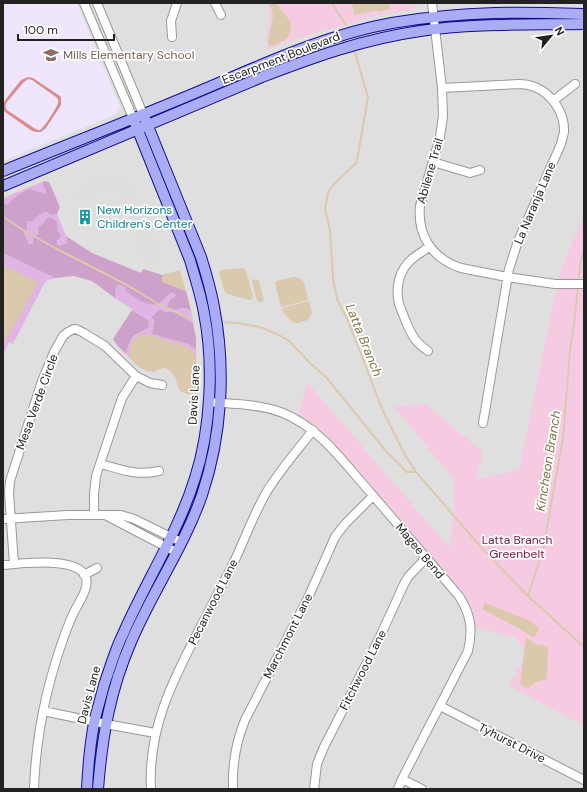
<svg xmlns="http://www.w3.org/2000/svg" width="587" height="792" font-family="'DM Sans',sans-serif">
  <rect width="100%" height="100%" fill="#eae9f1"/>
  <!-- residential -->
  <path fill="#dfdfdf" d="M3 3H584V789H3Z"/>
  <!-- education -->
  <path fill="#efe6fd" d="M3 3H77L120 107 116 114 3 161Z"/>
  <!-- grass -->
  <path fill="#e1b4e6" d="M44 181 42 184 46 190 47 194 42 193 8 205 3 203V198Z
    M46 212 52 215 57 214 66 236 67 243 59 246 57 244 58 232 57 222 50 217 47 218 43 224 38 227C38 234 37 241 29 244L26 238 24 233 27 230V221H33L39 215Z
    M3 253 55 278 48 280 44 284 13 344 9 342 3 355Z
    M118 285 123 286 127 292 160 302C165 297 169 292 176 294L170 300 166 306 169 309 176 310 181 308C185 309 187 308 191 310L193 323 174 312H165L161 309 154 315 152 334 188 344 196 349 197 390 195 394C189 394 181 394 178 387 177 384 177 380 175 377 173 374 169 371 166 368H161L154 372C141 370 135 363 126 354 130 339 131 338 145 330L148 320 115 298 116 294 115 288Z"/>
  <!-- forest -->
  <path fill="#cda1c9" d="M44 181 49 182 60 207 57 214 52 215 46 212 39 215 33 221H27V230L24 233 26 238 29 244 33 243V238L38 234V227L43 224 47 218 50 217 57 222 58 232 60 233C61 237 60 238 57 240V244L59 246 67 243 66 236 92 253 141 273 143 269 162 275 163 282 186 291 191 310C187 308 185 309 181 308L176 310 166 307 170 300 176 295 172 293C165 295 163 302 157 304 150 307 132 297 127 292 127 292 124 287 123 286L118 285 115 288 116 294 115 298 92 281 74 276 55 278 3 253V203L8 205C13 197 22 192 30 189L42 193 46 194V190L42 184Z
    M161 309 165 312H174L193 323 196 338V349L188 344 152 334 154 321 152 317 159 310Z
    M132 310 148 320 149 326C145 331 139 332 134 336 129 340 128 348 126 354L116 344 113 339Z"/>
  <!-- park -->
  <path fill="#f6cbe2" d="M267 3H419L415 9 374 16 286 42 267 50V36L270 15Z
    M584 215V726L508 685 527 655 516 638 476 627C475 615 471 606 465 595L375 490 315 425 298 415 307 382 450 548 454 509V480L394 406 425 404 483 452 476 479 519 470 560 272Z"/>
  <!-- pitch -->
  <path fill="#d98e8e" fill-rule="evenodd" d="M28 77 33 78 60 96 61 98V105L46 128 41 132H36L32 131 5 112 3 109V104L6 99 21 80ZM28 79 32 80 56 97C58 99 59 100 58 103 57 107 44 128 40 130 37 130 36 129 34 128L7 110C5 107 5 105 7 102L23 83Z"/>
  <!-- parking -->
  <path fill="#dedede" d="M104 172 128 177 161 257 156 259 157 262 145 267 135 243 140 240 117 187 75 204 70 192 88 185 87 179Z"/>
  <!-- water -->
  <path fill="#dbc9ad" d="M269 3H276L291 22C289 34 292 37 279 43 276 45 274 46 270 46L268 42 273 16 272 10Z
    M352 3H389L390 9 379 12 378 10 354 15Z
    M3 265 38 282 18 319 3 344Z
    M244 268 246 271 253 296 252 299 250 300 227 294 225 292 219 273 221 270Z
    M180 270 186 291 162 282V275Z
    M293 277C306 276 306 291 308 300L281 307 275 283 277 281Z
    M256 279 259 281 264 300 262 302H259L257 300 252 282 253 280Z
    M309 301 312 313 308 320 298 323H294C289 320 283 313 282 308Z
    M143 334 150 335 175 343 173 347 176 343C181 345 189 346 193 351 197 356 198 388 195 394 189 394 181 394 178 387 177 384 177 380 175 377 173 374 169 371 166 368 158 367 157 373 148 371 135 367 126 358 131 345 133 339 137 337 143 334Z
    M485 603 528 620 534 624 539 629 534 638 516 627 482 609Z
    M526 638 540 646V644L548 647 547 679 536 682 528 688C524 688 522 686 520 683Z"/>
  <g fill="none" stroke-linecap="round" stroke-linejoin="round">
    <!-- stream -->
    <path stroke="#dbc9ad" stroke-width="2" d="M332 3 346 25
      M355 53 368 97 358 155 356 163 335 183 328 192 325 209 330 230 333 279 337 299 348 321 383 411 405 455 416 472 479 545 528 596
      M5 218 23 230 55 248 102 272 134 289 158 304 178 313 192 318
      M578 282 581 259 584 253
      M578 287 574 324 570 350 563 438 543 550 528 596 584 647
      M224 322 237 323 260 327 279 335 289 341 310 363 326 377 386 451 407 472H416"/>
    <defs>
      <path id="minor" d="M84 3 133 118
        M97 3 143 114
        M215 3 221 15
        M432 3 442 88 443 116 440 137 420 206C417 236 433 259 461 268L507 277 555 284H584
        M172 37 171 21 177 3
        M442 88 520 84C525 84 530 85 535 87 552 94 565 113 564 132 563 136 562 140 561 144L518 241 509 269 483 423
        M553 101 575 84
        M433 162 470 173 480 170
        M428 351C414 341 413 337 406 322 404 316 401 310 399 304 395 288 399 270 412 259 418 254 424 251 430 246
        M209 402C233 404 260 404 283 413 320 428 344 463 370 492 400 527 429 561 459 596 471 615 473 629 468 651L402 779 398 789
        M101 464C123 470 136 476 159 471
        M94 515V494L96 476 122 398 136 376
        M107 516 176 552
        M3 519 68 515H121L134 519 177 540
        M14 564 9 493 10 481 41 384 54 352 63 336 68 332 74 329H76L84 333 105 346 136 376 150 383 162 385
        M3 565C21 563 74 557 85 575 91 586 79 602 74 612 72 616 70 621 68 626 48 678 36 733 34 789
        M84 575 97 568
        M440 706 584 780
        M43 711 106 724 155 733
        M402 779 422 789
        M151 789C147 716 185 659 216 597 224 582 232 567 239 551 248 531 255 512 266 493 279 471 297 451 313 430
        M233 789C232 765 236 742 245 720L308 598 335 537 345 524 373 496
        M314 789 317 764 324 747 379 639 404 584 408 577 426 558"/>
      <path id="major" d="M3 171C69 144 136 118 202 90 264 64 325 35 392 23 426 17 460 14 495 13 525 12 554 13 584 14
        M3 186 262 77C314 57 364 39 420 31 474 23 529 25 584 24
        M87 789C88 767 90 745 94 723 97 710 101 697 104 685 110 668 115 650 123 634 146 581 178 533 195 478 211 429 214 363 204 313 201 295 195 278 190 260L133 118
        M98 789C102 738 110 690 131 642 152 592 184 547 202 495 222 435 226 369 214 307 211 290 206 273 201 257L143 114"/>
    </defs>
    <!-- minor casing -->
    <use href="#minor" stroke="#999" stroke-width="10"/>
    <!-- major casing -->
    <use href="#major" stroke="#130c93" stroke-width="12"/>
    <!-- minor -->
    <use href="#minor" stroke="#fff" stroke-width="8"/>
    <!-- major -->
    <use href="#major" stroke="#aaadf5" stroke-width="10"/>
  </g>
  <!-- icons -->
  <defs>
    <symbol id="school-bare" viewBox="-9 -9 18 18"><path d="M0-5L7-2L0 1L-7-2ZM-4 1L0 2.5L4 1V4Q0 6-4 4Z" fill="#8d6e63" stroke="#fff" stroke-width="2.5" paint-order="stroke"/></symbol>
    <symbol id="building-bare" viewBox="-9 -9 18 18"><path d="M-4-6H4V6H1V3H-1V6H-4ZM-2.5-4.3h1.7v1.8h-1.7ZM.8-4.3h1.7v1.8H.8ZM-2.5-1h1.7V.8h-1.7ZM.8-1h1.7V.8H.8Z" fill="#0f9aa8" stroke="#fff" stroke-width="2.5" paint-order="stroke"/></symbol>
  </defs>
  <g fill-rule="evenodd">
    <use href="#school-bare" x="40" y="44" width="22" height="22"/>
    <use href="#building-bare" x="74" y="206" width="22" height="22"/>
  </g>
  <g text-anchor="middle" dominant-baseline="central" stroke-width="3.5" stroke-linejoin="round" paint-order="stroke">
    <!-- education labels -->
    <g font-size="12" fill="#785e54" stroke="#fff" text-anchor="start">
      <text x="63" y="55">Mills Elementary School</text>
    </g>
    <!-- street labels -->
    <g font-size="12" fill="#222" stroke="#fff">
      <text transform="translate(281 58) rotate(-21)">Escarpment Boulevard</text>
      <text transform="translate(430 171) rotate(-74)">Abilene Trail</text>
      <text transform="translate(535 203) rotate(-67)">La Naranja Lane</text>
      <text transform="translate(194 395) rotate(-87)">Davis Lane</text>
      <text transform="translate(37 402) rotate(-70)">Mesa Verde Circle</text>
      <text transform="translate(420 551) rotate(50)">Magee Bend</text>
      <text transform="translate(213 602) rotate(-63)">Pecanwood Lane</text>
      <text transform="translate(288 636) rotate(-63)">Marchmont Lane</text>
      <text transform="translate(363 670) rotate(-63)">Fitchwood Lane</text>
      <text transform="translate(89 695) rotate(-75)">Davis Lane</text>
      <text transform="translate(512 743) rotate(27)">Tyhurst Drive</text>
    </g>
    <!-- culture labels -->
    <g font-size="12" fill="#0d838f" stroke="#fff" text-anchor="start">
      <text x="97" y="210">New Horizons<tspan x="97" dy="14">Children's Center</tspan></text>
    </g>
    <!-- park labels -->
    <g font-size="12" fill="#7a154b" stroke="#fff">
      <text x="517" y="540">Latta Branch<tspan x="517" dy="14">Greenbelt</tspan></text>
    </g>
    <!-- water labels -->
    <g font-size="13" font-style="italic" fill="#7d7640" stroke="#fff">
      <text transform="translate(364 340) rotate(68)">Latta Branch</text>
      <text transform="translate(548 461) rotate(-81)">Kincheon Branch</text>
    </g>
  </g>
  <!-- border -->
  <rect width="587" height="792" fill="none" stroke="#222222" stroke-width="8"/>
  <!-- north arrow -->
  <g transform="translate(551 36) rotate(61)" stroke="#ffffff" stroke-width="3" paint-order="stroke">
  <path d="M0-3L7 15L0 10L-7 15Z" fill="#222222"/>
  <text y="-6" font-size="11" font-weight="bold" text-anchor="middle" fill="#222222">N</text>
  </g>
  <!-- scale -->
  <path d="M18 34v6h96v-6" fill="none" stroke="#222222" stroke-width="2"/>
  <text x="24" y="34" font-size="12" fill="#222222" stroke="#ffffff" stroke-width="3" paint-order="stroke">100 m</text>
</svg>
